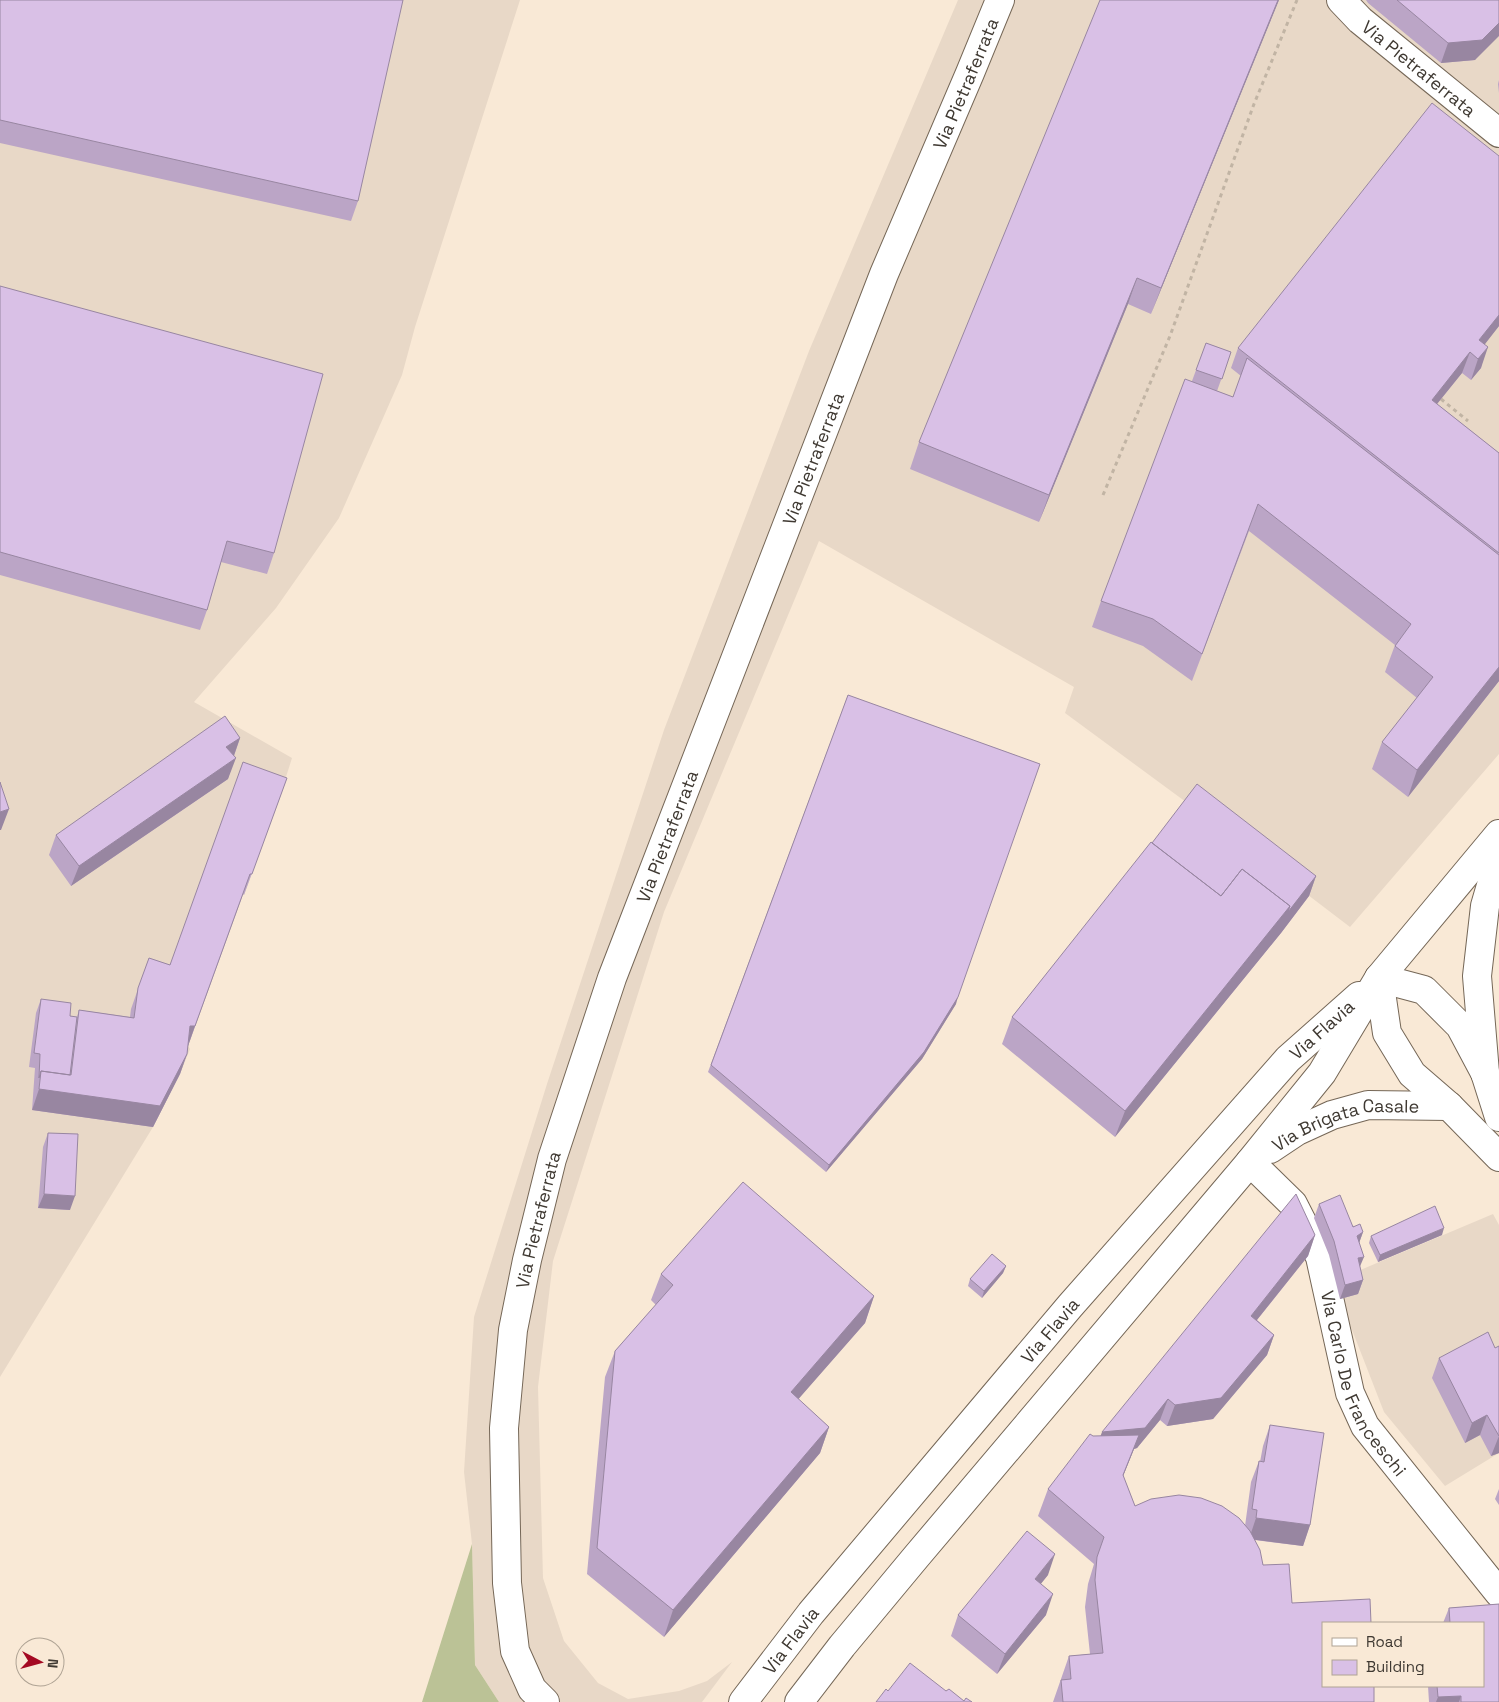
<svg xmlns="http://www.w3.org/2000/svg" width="1499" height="1702" font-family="'Space Grotesk',sans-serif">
  <rect width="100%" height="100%" fill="#f9e9d6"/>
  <!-- industrial -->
  <path fill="#e8d8c7" d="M0 0H520L415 327 402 375 339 518 276 608 194 702 292 758 279 799 244 895H243L188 1046 190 1049 180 1074 153 1127 0 1377Z
    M958 0H1499V754L1350 927 1190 805 1065 713 1074 687 819 541 664 912 553 1261 538 1387 543 1578 564 1641 598 1683 628 1699 679 1691 707 1681 732 1662 702 1702H499L475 1665 472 1544 464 1472 474 1317 547 1084 664 730 809 351Z
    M1493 1214 1499 1225V1453L1445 1486 1384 1412 1340 1299 1358 1271Z"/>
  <!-- forest -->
  <path fill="#bbc296" d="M472 1544 475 1665 499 1702H422Z"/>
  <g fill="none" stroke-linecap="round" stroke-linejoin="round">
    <defs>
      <g id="minor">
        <path id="s1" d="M1341 0 1360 20 1499 133"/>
        <path id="s2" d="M1250 1162 1293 1204 1320 1257 1350 1393 1365 1426 1499 1593"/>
        <path id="s3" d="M545 1702 532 1689 515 1651 507 1583 504 1428 513 1330 527 1260 552 1159 612 978 884 274 970 73 1000 0"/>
      </g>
      <g id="primary">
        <path d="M1379 978 1387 1033 1412 1074 1449 1106 1499 1157"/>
        <path d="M1379 978 1424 990 1460 1026 1485 1073 1499 1117"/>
        <path d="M1485 1073 1477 976 1485 906 1499 858"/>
        <path id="s4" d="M1270 1149 1297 1131 1332 1115 1368 1105 1449 1106"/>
        <path id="s5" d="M743 1702 811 1613 1070 1306 1288 1059 1359 996"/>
        <path d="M799 1702 842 1646 916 1557 1250 1162 1322 1073 1379 978 1499 834"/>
      </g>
    </defs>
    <!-- minor casing -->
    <use href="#minor" stroke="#756757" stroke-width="30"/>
    <!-- primary casing -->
    <use href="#primary" stroke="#756757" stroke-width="30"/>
    <!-- path -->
    <path stroke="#c1b4a4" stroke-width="3" stroke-dasharray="4 4" stroke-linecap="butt" d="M1441 399 1468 421
      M1103 495 1170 336 1254 104 1297 0"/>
    <!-- minor -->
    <use href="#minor" stroke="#fff" stroke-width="28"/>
    <!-- primary -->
    <use href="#primary" stroke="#fff" stroke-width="28"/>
  </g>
  <!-- wall -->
  <path fill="#bba5c6" d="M0 0 358 201 351 221 0 143Z
    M1279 0 1151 314 1128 304 1039 522 910 469 919 442Z
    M1366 0H1499L1475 60 1441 63 1368 3Z
    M1499 80V93L1498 84Z
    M1499 156V326L1484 344 1481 368 1471 380 1462 373 1437 404 1499 453V681L1408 797 1372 769 1382 742 1417 698 1385 672 1395 645 1249 531 1192 681 1143 646 1092 627 1101 601 1192 381 1206 343 1231 352 1217 391 1233 397 1241 376 1231 368 1238 348Z
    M0 286 274 553 267 574 221 562 207 610 200 630 0 575Z
    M848 695 956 1004 922 1059 826 1172 708 1072Z
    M240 738 234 756 228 779 71 886 49 855 56 835Z
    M287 778 244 895 243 894 188 1046 187 1054 180 1074 153 1127 32 1110 35 1068 29 1067 36 1013 41 999 70 1016 77 1017 79 1010 130 1017 131 1009 149 958 170 965Z
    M1152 843 1316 876 1309 896 1281 933 1115 1137 1002 1044 1012 1017Z
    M48 1133 70 1210 38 1208 43 1147Z
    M1319 1204 1363 1232 1359 1243 1360 1267 1363 1280 1358 1294 1340 1299 1329 1255 1314 1218Z
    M1315 1235 1308 1256 1257 1320 1274 1335 1267 1355 1213 1419 1167 1426 1160 1420 1137 1448 1134 1449 1123 1476 1135 1506 1245 1526 1251 1482 1259 1461 1260 1462 1263 1446 1270 1425 1310 1525 1303 1546 1255 1540 1263 1565 1292 1603 1374 1702H1053L1069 1656 1090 1654 1085 1607 1088 1584 1094 1564 1038 1516 1048 1489 1093 1436H1101Z
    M1442 1235 1378 1262 1369 1243 1371 1236Z
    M1006 1266 1003 1273 982 1298 968 1286 970 1279Z
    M661 1274 874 1296 865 1323 798 1399 829 1427 820 1453 664 1637 587 1574 605 1377 615 1351 656 1305 651 1300Z
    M1499 1346V1453L1491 1456 1480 1435 1465 1443 1432 1378 1439 1358 1495 1348Z
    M1499 1489V1505L1495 1499Z
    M1048 1575 1040 1584 1046 1615 997 1674 951 1636 958 1615Z
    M1499 1604V1702H1429L1428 1686H1483V1623H1443L1449 1608Z"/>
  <!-- shaded-wall -->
  <path fill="#9886a1" d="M1278 0H1279L1151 314 1161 288Z
    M1499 23V36L1475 60 1441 63 1448 43Z
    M1137 278 1128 304 1039 522 1049 495Z
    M1499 315V326L1475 357 1479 340Z
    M1488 347 1481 368 1471 380 1478 359Z
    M1470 352 1462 373 1424 420 1432 400Z
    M1499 667V681L1408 797 1417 770Z
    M240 738 233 758 226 747Z
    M236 758 228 779 71 886 79 866Z
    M9 809 1 830H0V812Z
    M1316 876 1309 896 1281 933 1115 1137 1125 1111 1290 906Z
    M958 997 956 1004 922 1059 826 1172 829 1165Z
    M190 1026H195L188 1046Z
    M187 1054 180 1074 153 1127 32 1110 39 1089Z
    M44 1194 75 1196 70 1210 38 1208Z
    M1444 1228 1442 1235 1378 1262 1380 1255Z
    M1363 1232 1358 1246 1357 1236Z
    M1315 1235 1308 1256 1244 1336 1251 1316Z
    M1364 1257 1358 1271V1258Z
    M1006 1266 1003 1273 982 1298 984 1291Z
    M1363 1280 1358 1294 1340 1299 1345 1285Z
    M874 1296 865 1323 781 1419 791 1392Z
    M1274 1335 1267 1355 1213 1419 1167 1426 1175 1405Z
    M1168 1399 1160 1420 1137 1448 1134 1449 1113 1501 1094 1453 1102 1432Z
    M1487 1415 1480 1435 1465 1443 1472 1423Z
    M829 1427 820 1453 664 1637 673 1610Z
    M1499 1436V1453L1491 1456Z
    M1256 1518 1310 1525 1303 1546 1249 1539Z
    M1055 1554 1048 1575 1028 1600 1035 1579Z
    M1053 1594 1046 1615 997 1674 1005 1654Z
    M1461 1696 1459 1702H1436L1438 1697Z"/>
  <!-- building -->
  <path fill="#d9c0e6" stroke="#9886a1" d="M0 0H403L358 201 0 120Z
    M1100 0H1278L1161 288 1137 278 1049 495 919 442Z
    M1397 0H1499V23L1482 40 1448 43Z
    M1432 103 1499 156V315L1479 340 1488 347 1478 359 1470 352 1432 400 1499 453V553L1238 348Z
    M0 286 323 374 274 553 227 541 207 610 0 552Z
    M1206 343 1231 352 1222 379 1196 370Z
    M1247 358 1499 555V667L1417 770 1382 742 1433 677 1395 646 1411 624 1258 504 1202 654 1153 619 1101 601 1185 379 1233 397Z
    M848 695 1040 764 958 997 924 1052 829 1165 711 1065Z
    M225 716 240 738 226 747 236 758 79 866 56 835Z
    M243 762 287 778 252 874H250L195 1026H190L187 1054 160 1106 39 1089 41 1071 71 1075 79 1010 134 1018 138 988 149 958 170 965Z
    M0 782 9 809 0 812Z
    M1197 784 1316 876 1288 912 1290 906 1242 869 1221 896 1152 843Z
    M1151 842 1221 896 1242 869 1290 906 1125 1111 1012 1017Z
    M41 999 71 1003 70 1016 77 1017 70 1075 41 1071 39 1078 40 1054 34 1053Z
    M48 1133 78 1134 75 1196 44 1194Z
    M743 1182 874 1296 791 1392 829 1427 673 1610 597 1548 615 1351 673 1285 661 1274Z
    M1296 1194 1315 1235 1251 1316 1274 1335 1221 1398 1175 1405 1168 1399 1145 1428 1102 1432Z
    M1340 1195 1353 1227 1360 1224 1363 1232 1357 1236 1364 1257 1358 1258 1363 1280 1345 1285 1334 1241 1319 1204Z
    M1435 1206 1444 1228 1380 1255 1371 1236Z
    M992 1254 1006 1266 984 1291 970 1279Z
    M1488 1332 1495 1348 1499 1346V1436L1487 1415 1472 1423 1439 1358Z
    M1270 1425 1324 1433 1310 1525 1256 1518 1257 1510 1252 1509 1259 1461 1264 1462Z
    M1090 1434 1093 1436 1139 1435 1123 1475 1135 1506 1151 1499 1179 1495 1201 1498 1222 1506 1239 1518 1250 1531 1260 1550 1263 1565 1289 1564 1292 1603 1370 1599 1371 1623H1323V1686H1374V1702H1063L1061 1680 1071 1679 1069 1656 1103 1653 1095 1580 1097 1557 1104 1537 1048 1489Z
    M1027 1531 1055 1554 1035 1579 1053 1594 1005 1654 958 1615Z
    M1499 1604V1702H1461V1696L1438 1697 1437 1686H1483V1623H1450L1449 1608Z
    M910 1663 946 1691 949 1689 964 1701 966 1698 972 1702H876L886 1689 888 1691Z"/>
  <g text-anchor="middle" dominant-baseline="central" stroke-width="5" stroke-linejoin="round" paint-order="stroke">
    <!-- street labels -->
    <g font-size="18" fill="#3f3932" stroke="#f9e9d6">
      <text stroke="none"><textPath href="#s1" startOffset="104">Via Pietraferrata</textPath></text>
      <text stroke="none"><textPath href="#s3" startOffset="1710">Via Pietraferrata</textPath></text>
      <text stroke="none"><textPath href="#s3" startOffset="1305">Via Pietraferrata</textPath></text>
      <text stroke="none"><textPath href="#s3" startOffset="900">Via Pietraferrata</textPath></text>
      <text stroke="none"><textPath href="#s5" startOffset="888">Via Flavia</textPath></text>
      <text stroke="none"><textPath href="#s4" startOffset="82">Via Brigata Casale</textPath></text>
      <text stroke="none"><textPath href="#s3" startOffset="495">Via Pietraferrata</textPath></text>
      <text stroke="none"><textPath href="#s5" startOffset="482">Via Flavia</textPath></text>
      <text stroke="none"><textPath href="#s2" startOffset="255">Via Carlo De Franceschi</textPath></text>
      <text stroke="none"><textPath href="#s5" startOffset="78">Via Flavia</textPath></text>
    </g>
  </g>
  <!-- legend -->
  <rect x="1322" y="1622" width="162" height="65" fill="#f9e9d6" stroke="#afa394"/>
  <rect x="1332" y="1638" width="25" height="8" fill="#ffffff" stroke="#afa394"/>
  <text x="1366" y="1647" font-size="15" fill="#3f3932">Road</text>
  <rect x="1332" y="1660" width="25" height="15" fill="#d9c0e6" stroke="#afa394"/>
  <text x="1366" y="1672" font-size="15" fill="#3f3932">Building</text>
  <!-- north arrow -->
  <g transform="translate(40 1662) rotate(96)"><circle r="24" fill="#f9e9d6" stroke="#afa394"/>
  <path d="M0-4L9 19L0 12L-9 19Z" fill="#a40922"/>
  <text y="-8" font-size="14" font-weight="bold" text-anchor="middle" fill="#3f3932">N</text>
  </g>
</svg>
